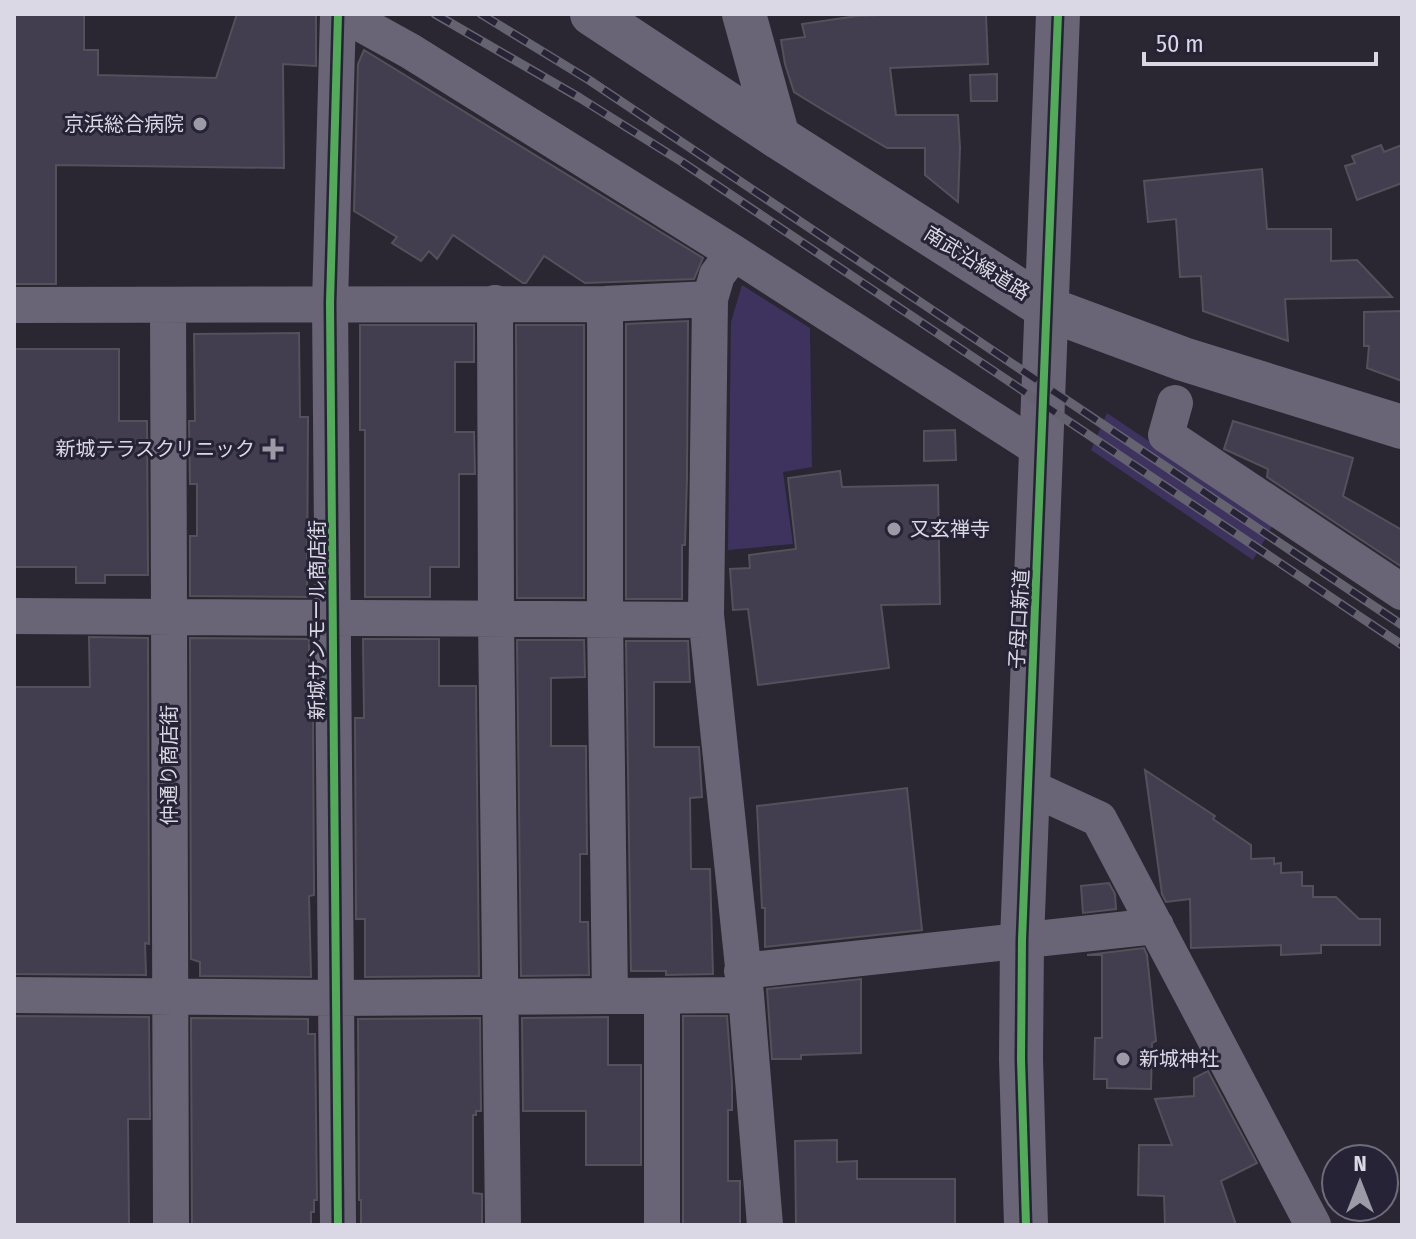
<svg xmlns="http://www.w3.org/2000/svg" width="1416" height="1239" font-family="'Fira Sans Condensed','Noto Sans JP',sans-serif">
  <rect width="100%" height="100%" fill="#2a2732"/>
  <!-- green -->
  <path fill="#3e325f" d="M742 285 810 328 812 467 783 472 793 544 728 550 731 322Z
    M1107 413 1273 525 1253 560 1091 450Z"/>
  <!-- building -->
  <path fill="#433d50" stroke="#53515a" stroke-width="2" d="M14 14H84V50H98V75L216 78 237 14H316V66L283 64 284 168 56 165V284H14Z
    M911 14H986L988 64 890 68 896 115H958L960 148 958 202 925 175V148H887L828 113 794 92 785 64 781 40 805 37 802 24 857 16Z
    M364 50 703 258 694 279 585 283 544 256 526 283H523L453 235 437 259 429 251 421 261 392 243 397 237 354 211 358 64Z
    M997 74V101H971L970 75Z
    M1381 145 1384 152 1402 145V183L1357 200 1345 166 1355 163 1352 156Z
    M1262 169 1267 229H1331V261L1357 260 1392 297 1285 299 1288 341 1203 311 1201 276 1180 277 1176 219 1148 222 1144 181Z
    M1402 311V381L1367 368 1369 346H1364V312Z
    M688 321 687 478 685 545H682V599H626V324Z
    M360 325H474V362H455V432H474L475 474H459V567H430V597H365V430H360Z
    M516 325H584V598H517Z
    M299 333 300 417H308L307 597 190 596V536H197V484H190L189 421H195L194 334Z
    M14 349H119V421H147L148 575H105V583H76V567H14Z
    M1233 421 1353 458 1343 496 1402 530V567L1267 477 1268 469 1224 449Z
    M955 430 956 460 924 461V431Z
    M840 471 842 487 938 485 940 604 881 605 889 668 758 685 748 609 733 610 730 569 750 568 749 555 796 549 788 478Z
    M89 637 148 638 149 944 145 943 146 975 14 974V687H90Z
    M190 638 309 639 310 718H313L314 895 309 896 311 977 200 976V962L191 959Z
    M363 639H439V686H476L479 976 365 977V919H356L355 718H364Z
    M517 640H584L585 677 551 678V746H586L587 854H580V922H588L589 975 521 976Z
    M626 641H688L690 682H654V747H699L702 797 690 798 691 869H710L713 974 666 975V971H631Z
    M1145 770 1215 816 1213 819 1251 845V859L1274 858V864L1281 863V873L1302 872V886H1313V897H1336L1359 919H1380V945H1321V953L1281 955V945L1191 948 1190 899 1166 902 1162 894Z
    M907 788 922 930 765 947V908H762L757 806Z
    M1109 883 1115 894 1116 909 1083 913 1081 886Z
    M1144 948 1147 955 1156 1041 1152 1043 1151 1089 1107 1088V1079H1094L1095 1038H1102V955H1087Z
    M861 979V1053L801 1055V1059H772L767 989Z
    M14 1016 149 1017 150 1119H128L129 1225H14Z
    M683 1016H727L732 1084V1110H728V1181H740V1225H683Z
    M608 1017V1065H641V1165H586V1111H523L522 1018Z
    M191 1018 308 1019V1034H315L317 1200H314V1212H311V1225H192Z
    M480 1018 481 1111H476V1115H473V1193L482 1194V1225H361V1200H359L358 1019Z
    M1208 1071 1257 1163 1221 1181 1236 1225H1165L1164 1196 1138 1195 1139 1145H1172L1155 1099 1194 1096V1078Z
    M837 1140V1162L857 1161V1179H955V1225H796L795 1141Z"/>
  <g fill="none" stroke-linecap="round" stroke-linejoin="round">
    <!-- minor -->
    <path stroke="#696576" stroke-width="36" d="M338 14 330 303 338 1225
      M343 14 410 51 734 253 1042 451
      M734 253 717 275 710 299 706 615 746 995 765 1225
      M495 303 496 617 503 1225
      M605 304V618L610 996
      M14 305 605 304 710 299
      M168 305 171 1225
      M1175 403 1166 435 1402 592
      M14 616 706 620
      M1027 786 1099 819 1313 1225
      M742 971 1156 926
      M14 995 336 998 746 995
      M662 996V1225"/>
    <!-- tertiary -->
    <path stroke="#696576" stroke-width="44" d="M592 14 778 137 1048 309 1183 359 1402 427
      M744 14 778 137
      M1026 1225 1021 1059 1022 940 1058 14"/>
    <defs>
      <path id="rail" d="M435 14 580 98 682 162 1402 645
        M481 14 589 80 1402 625"/>
    </defs>
    <!-- rail casing -->
    <use href="#rail" stroke="#666370" stroke-width="9"/>
    <!-- rail -->
    <use href="#rail" stroke="#272336" stroke-width="6" stroke-dasharray="18" stroke-linecap="butt"/>
    <defs>
      <path id="cycleway" d="M338 14 330 303 338 1225
        M1026 1225 1021 1059 1022 940 1058 14"/>
    </defs>
    <!-- cycleway casing -->
    <use href="#cycleway" stroke="#272336" stroke-width="13"/>
    <!-- cycleway -->
    <use href="#cycleway" stroke="#51ab58" stroke-width="8"/>
  </g>
  <!-- markers -->
  <g fill="#9c9aa6" stroke="#272336" stroke-width="3">
    <circle cx="200" cy="124" r="8"/>
    <path d="M269 437h8v8h8v8h-8v8h-8v-8h-8v-8h8z"/>
    <circle cx="894" cy="529" r="8"/>
    <circle cx="1123" cy="1059" r="8"/>
  </g>
  <g text-anchor="middle" dominant-baseline="central" stroke-width="6" stroke-linejoin="round" paint-order="stroke">
    <!-- poi labels -->
    <g font-size="20" fill="#dad8e4" stroke="#272336" text-anchor="end">
      <text x="184" y="124">京浜総合病院</text>
      <text x="255" y="449">新城テラスクリニック</text>
      <text x="910" y="529" text-anchor="start">又玄禅寺</text>
      <text x="1139" y="1059" text-anchor="start">新城神社</text>
    </g>
    <!-- street labels -->
    <g font-size="20" fill="#dad8e4" stroke="#272336">
      <text transform="translate(977 263) rotate(32)">南武沿線道路</text>
      <text transform="translate(1019 619) rotate(-87)">子母口新道</text>
      <text transform="translate(317 620) rotate(-90)">新城サンモール商店街</text>
      <text transform="translate(169 765) rotate(-90)">仲通り商店街</text>
    </g>
  </g>
  <!-- border -->
  <rect width="1416" height="1239" fill="none" stroke="#dad8e4" stroke-width="32"/>
  <!-- north arrow -->
  <g transform="translate(1360 1183)"><circle r="38" fill="#272336" stroke="#6f6b7c" stroke-width="2"/>
  <path d="M0-6L14 30L0 20L-14 30Z" fill="#9c9aa6"/>
  <text y="-12" font-size="22" font-weight="bold" text-anchor="middle" fill="#dad8e4">N</text>
  </g>
  <!-- scale -->
  <path d="M1144 52v12h232v-12" fill="none" stroke="#dad8e4" stroke-width="4"/>
  <text x="1156" y="52" font-size="24" fill="#dad8e4" stroke="#272336" stroke-width="6" paint-order="stroke">50 m</text>
</svg>
